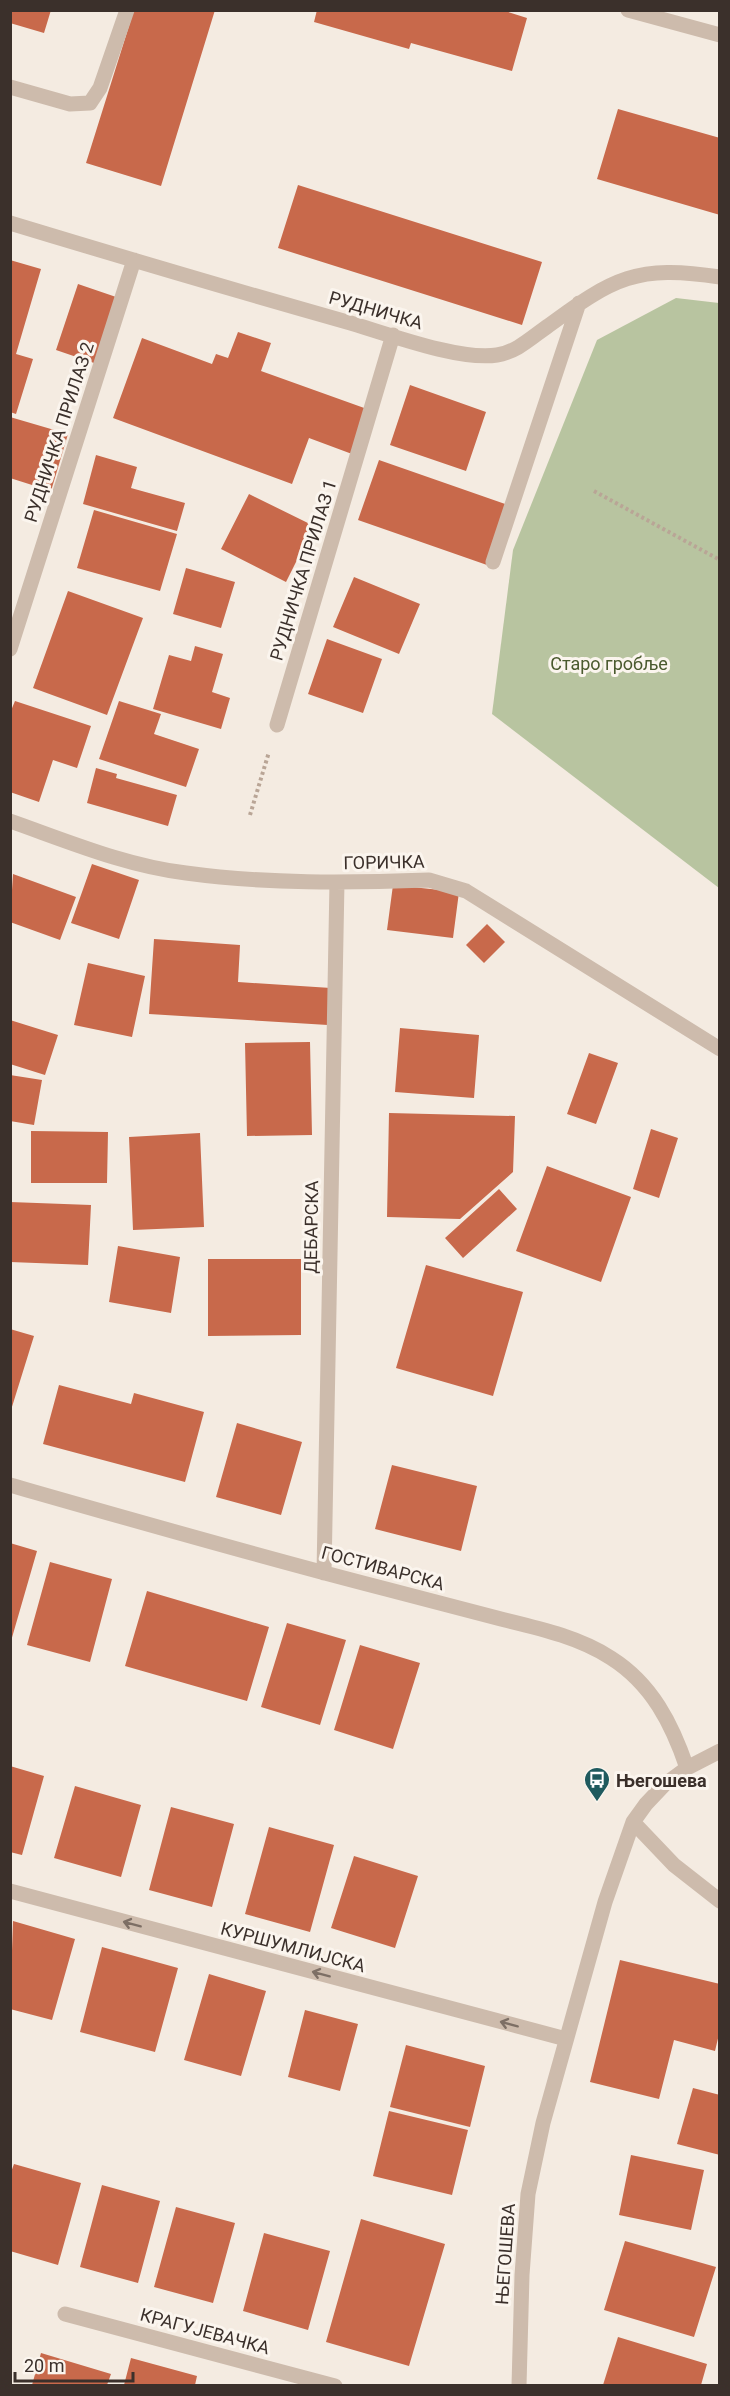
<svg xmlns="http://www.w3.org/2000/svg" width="730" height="2396" font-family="Roboto,sans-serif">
  <rect width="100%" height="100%" fill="#f4ebe1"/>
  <!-- green -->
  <path fill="#b8c4a0" d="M676 298 719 303V888L492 714 513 550 597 340Z"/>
  <!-- building -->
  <path fill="#c8694b" d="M10 10H51L44 33 10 23Z
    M134 10H215L161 186 86 163Z
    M317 10H502L527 18 512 71 411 43 409 49 314 22Z
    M618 109 720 138V215L597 179Z
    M298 185 542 262 522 325 278 248Z
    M10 260 41 269 16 354 33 359 16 414 10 412Z
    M78 284 119 298 97 364 56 350Z
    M238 332 271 343 261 371 367 409 352 454 309 438 292 484 113 418 142 338 212 364 216 354 228 358Z
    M410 385 486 412 466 471 390 445Z
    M10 417 68 434 51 491 10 478Z
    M96 455 137 467 131 488 185 503 177 531 83 504Z
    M379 460 508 505 487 565 358 520Z
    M249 494 314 526 286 582 221 549Z
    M94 510 177 534 160 591 77 568Z
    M186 568 235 582 221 628 173 614Z
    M354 577 420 604 399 654 333 627Z
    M68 591 143 618 107 715 33 688Z
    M327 639 382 659 363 713 308 694Z
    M195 646 223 654 212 692 230 698 221 729 153 709 169 655 191 661Z
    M15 701 91 726 77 768 53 760 39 802 10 792V713Z
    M119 701 161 714 154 734 199 749 186 787 99 759Z
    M96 768 117 774 116 778 177 795 168 826 87 803Z
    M92 864 139 880 119 939 71 923Z
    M13 874 76 897 60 940 10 922Z
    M393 885 459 892 453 938 387 930Z
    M487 924 505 942 484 963 466 945Z
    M154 939 240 945 238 982 331 988 328 1025 149 1014Z
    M88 963 145 976 132 1037 74 1025Z
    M10 1020 58 1035 45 1075 10 1064Z
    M400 1028 479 1035 474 1098 395 1092Z
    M310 1042 312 1135 247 1136 245 1043Z
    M589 1053 618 1063 596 1124 567 1114Z
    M10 1075 42 1080 34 1125 10 1121Z
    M389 1113 515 1116 513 1172 460 1219 387 1217Z
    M651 1129 678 1138 659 1198 633 1189Z
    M31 1131 108 1132 107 1183H31Z
    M200 1133 204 1227 133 1230 129 1137Z
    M547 1166 631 1197 601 1282 516 1251Z
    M499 1189 517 1209 463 1258 445 1238Z
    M10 1202 91 1205 88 1265 10 1262Z
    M118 1246 180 1257 171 1313 109 1302Z
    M208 1259H301V1335L208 1336Z
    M426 1265 523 1292 493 1396 396 1368Z
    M10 1329 34 1336 11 1410H10Z
    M59 1385 131 1404 134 1393 204 1412 185 1482 43 1444Z
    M237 1423 302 1442 281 1515 216 1497Z
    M392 1465 477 1486 461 1551 375 1529Z
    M10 1543 37 1551 11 1641H10Z
    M50 1562 112 1579 90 1662 27 1645Z
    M147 1591 269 1627 247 1701 125 1666Z
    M287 1623 346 1640 320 1725 261 1707Z
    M360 1645 420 1663 393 1749 334 1730Z
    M10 1766 44 1776 22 1855 10 1852Z
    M75 1786 141 1805 121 1877 54 1858Z
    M171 1807 234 1824 212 1907 149 1890Z
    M269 1827 334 1845 310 1932 245 1914Z
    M354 1856 418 1876 395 1948 331 1928Z
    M13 1921 75 1939 52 2020 10 2009Z
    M102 1947 178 1968 155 2052 80 2032Z
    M620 1960 720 1984V2030L715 2051 674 2040 659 2099 590 2082Z
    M209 1974 266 1991 241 2076 184 2060Z
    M305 2010 358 2024 340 2091 288 2077Z
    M406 2045 485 2066 470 2127 390 2107Z
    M693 2088 720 2095V2155L677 2144Z
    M389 2111 468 2130 452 2195 373 2176Z
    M631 2155 704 2170 691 2230 619 2215Z
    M14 2164 81 2183 58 2265 10 2251V2175Z
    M102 2185 160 2201 138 2283 80 2267Z
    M176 2207 235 2223 213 2303 154 2287Z
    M361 2219 445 2244 409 2366 326 2342Z
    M264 2233 330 2251 308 2330 243 2311Z
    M625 2241 716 2267 694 2337 604 2310Z
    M618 2337 707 2364 701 2385H603Z
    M41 2353 111 2374 107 2385H32Z
    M131 2358 197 2376 195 2385H124Z"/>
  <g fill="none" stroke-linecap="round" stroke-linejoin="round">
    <!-- path -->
    <path stroke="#b9a596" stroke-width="4" stroke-dasharray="3 3" stroke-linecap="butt" d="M594 491 720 560
      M250 815 269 752"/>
    <!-- lane -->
    <path stroke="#cdbbac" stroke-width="15" d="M628 10 720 35
      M10 87 70 104 90 103 100 88 127 10"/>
    <!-- street -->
    <path stroke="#cdbbac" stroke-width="15" d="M10 223C122 257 234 290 347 322 385 333 459 361 497 355 517 352 532 337 548 326 613 278 637 264 720 277
      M493 562 579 303
      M10 649 134 260
      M277 725 393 335
      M10 821C67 841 126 866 186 873 266 884 349 883 429 880L466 891 720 1049
      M10 1485C136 1521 261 1557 386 1589 425 1599 463 1609 501 1619 538 1628 579 1637 611 1658 652 1684 672 1724 687 1768
      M324 1573 337 882
      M633 1822 674 1865 720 1901
      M10 1891 566 2039
      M65 2314 335 2386
      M519 2386 522 2275 528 2194 543 2123 605 1902 633 1822 646 1804 664 1785 687 1768 720 1751"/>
  </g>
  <!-- one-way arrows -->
  <defs><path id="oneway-shaft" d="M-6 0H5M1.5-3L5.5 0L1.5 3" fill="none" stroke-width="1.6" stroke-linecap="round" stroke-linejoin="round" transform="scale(1.5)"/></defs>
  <g stroke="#7d6f65">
    <use href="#oneway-shaft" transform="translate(132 1924) rotate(-165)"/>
    <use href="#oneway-shaft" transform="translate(321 1974) rotate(-165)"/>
    <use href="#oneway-shaft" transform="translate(509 2024) rotate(-165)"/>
  </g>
  <!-- icons -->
  <defs>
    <symbol id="bus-pin" viewBox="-11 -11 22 30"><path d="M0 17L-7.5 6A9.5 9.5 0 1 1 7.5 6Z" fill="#1f5a5e" stroke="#fbf5ee"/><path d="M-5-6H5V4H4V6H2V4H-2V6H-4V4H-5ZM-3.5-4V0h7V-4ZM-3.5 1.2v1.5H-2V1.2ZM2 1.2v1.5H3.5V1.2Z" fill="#fff"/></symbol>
  </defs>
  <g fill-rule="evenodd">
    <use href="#bus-pin" x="582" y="1765" width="30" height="40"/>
  </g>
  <g text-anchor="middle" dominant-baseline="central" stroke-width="6" stroke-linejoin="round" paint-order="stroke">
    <!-- street labels -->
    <g font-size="18" fill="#3b302b" stroke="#fbf5ee">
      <text transform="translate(376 310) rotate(16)">РУДНИЧКА</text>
      <text transform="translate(59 432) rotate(-72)">РУДНИЧКА ПРИЛАЗ 2</text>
      <text transform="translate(303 570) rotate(-73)">РУДНИЧКА ПРИЛАЗ 1</text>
      <text transform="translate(384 862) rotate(-1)">ГОРИЧКА</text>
      <text transform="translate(311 1227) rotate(-89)">ДЕБАРСКА</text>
      <text transform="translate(383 1568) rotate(15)">ГОСТИВАРСКА</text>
      <text transform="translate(293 1947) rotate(15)">КУРШУМЛИЈСКА</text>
      <text transform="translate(505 2254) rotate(-86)">ЊЕГОШЕВА</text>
      <text transform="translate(205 2331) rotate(15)">КРАГУЈЕВАЧКА</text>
    </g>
    <!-- park labels -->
    <g font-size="18" fill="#4a5a2e" stroke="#fbf5ee">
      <text x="609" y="663">Старо гробље</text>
    </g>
    <!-- poi labels -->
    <g font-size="18" font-weight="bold" fill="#3b302b" stroke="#fbf5ee" text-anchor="start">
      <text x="616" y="1780">Његошева</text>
    </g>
  </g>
  <!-- border -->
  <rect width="730" height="2396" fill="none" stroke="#3b302b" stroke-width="24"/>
  <!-- scale -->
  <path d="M15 2372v9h118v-9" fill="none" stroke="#3b302b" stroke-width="3"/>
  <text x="24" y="2372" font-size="18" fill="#3b302b" stroke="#fbf5ee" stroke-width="4.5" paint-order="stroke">20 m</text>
</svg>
